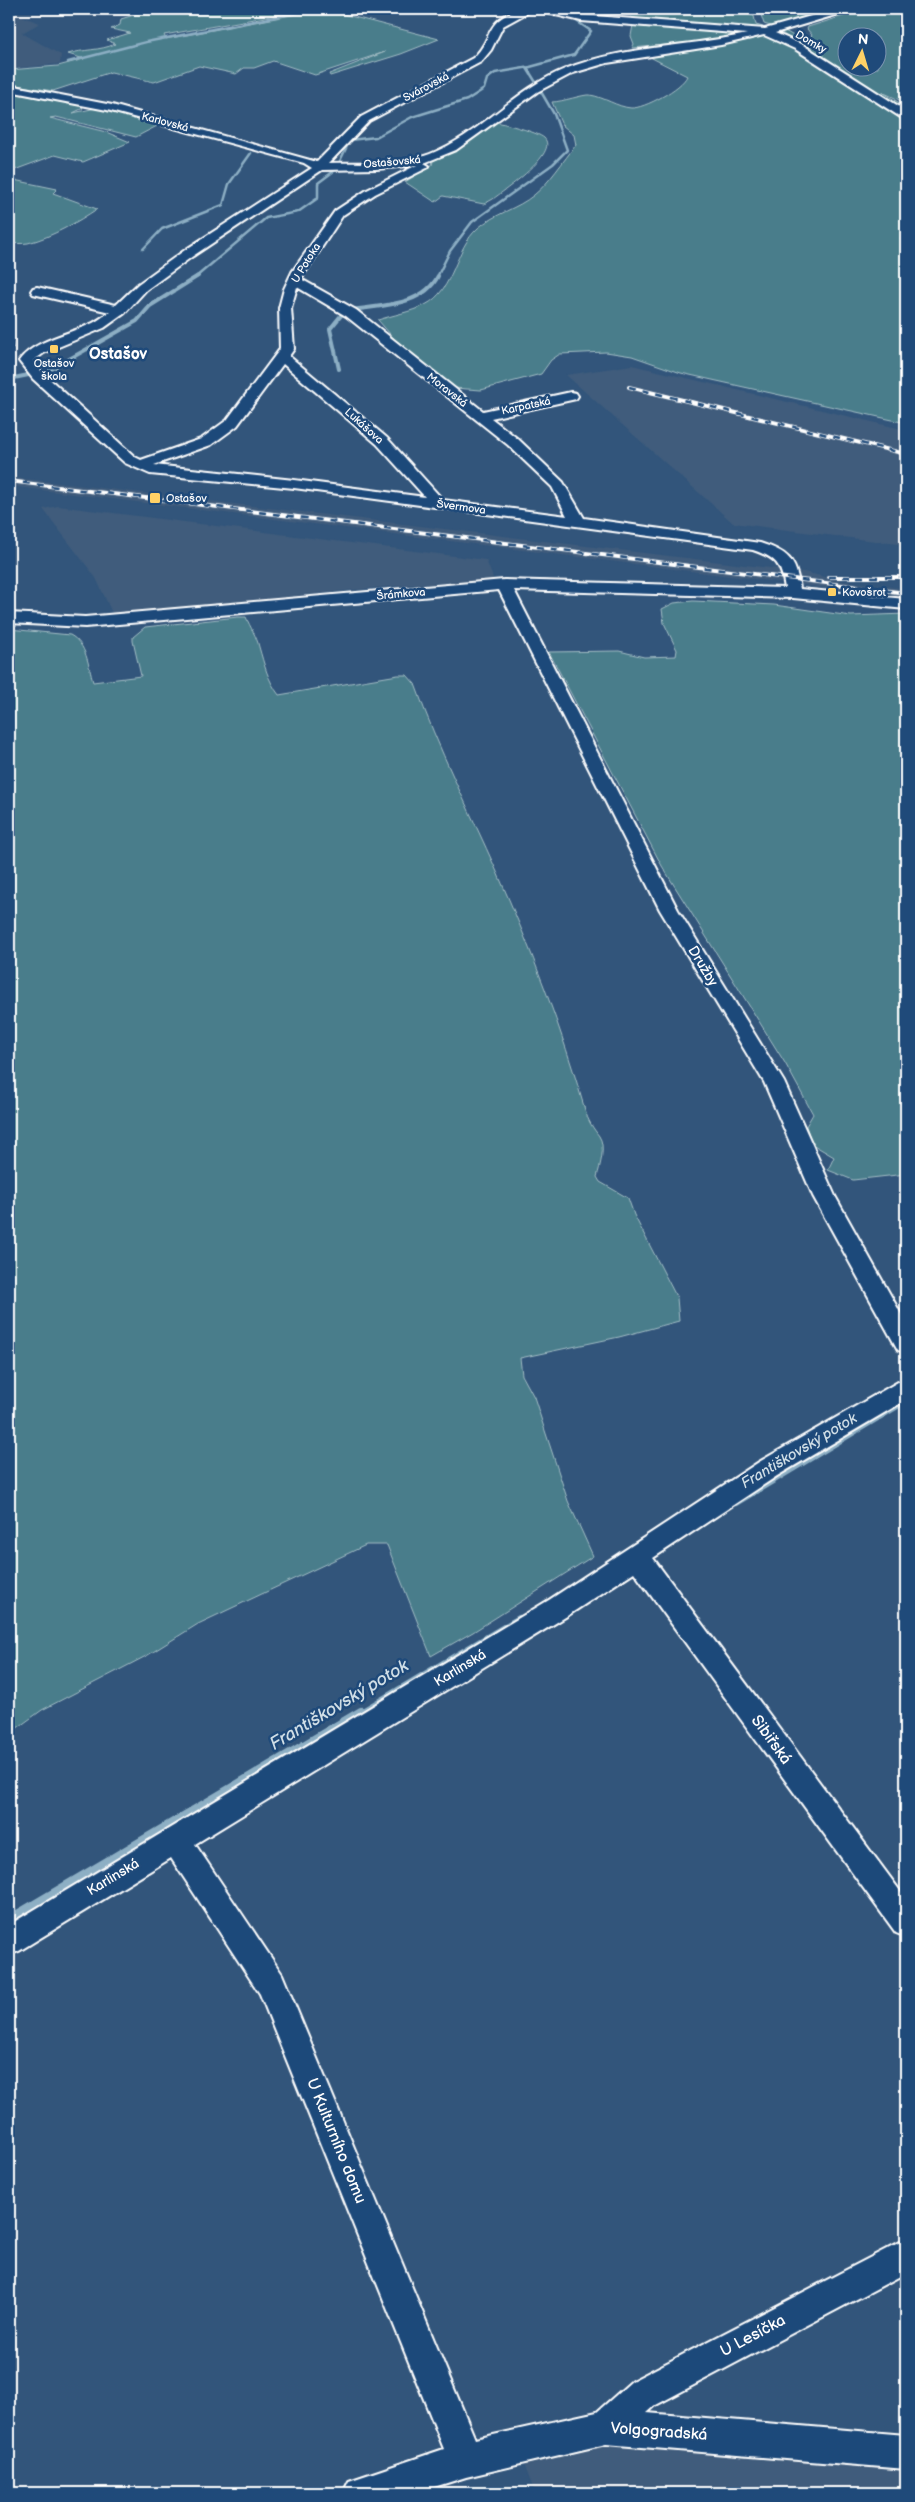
<svg xmlns="http://www.w3.org/2000/svg" width="915" height="2502" font-family="'Balsamiq Sans',sans-serif">
  <rect width="100%" height="100%" fill="#32557b"/>
  <filter id="ink" filterUnits="userSpaceOnUse"><feTurbulence type="fractalNoise" baseFrequency=".02" numOctaves="2"/><feDisplacementMap in="SourceGraphic" scale="10" xChannelSelector="R" yChannelSelector="G"/><feConvolveMatrix kernelMatrix="1 2 1 2 8 2 1 2 1" color-interpolation-filters="sRGB"/></filter>
  <g filter="url(#ink)">
    <!-- built -->
    <path fill="#3f5c7c" d="M9 12 40 23 22 33 61 55 60 64 9 69Z
      M632 365 906 430V545L733 523 566 375Z
      M9 477 804 572 838 580 906 589V598L9 486Z
      M58 506 486 560 494 580 385 587 113 615 96 578 43 509Z
      M604 2438 906 2465V2493H535L522 2459Z"/>
    <!-- green -->
    <path fill="#487d8b" stroke="#a4bec5" fill-rule="evenodd" d="M140 9H310L164 35 166 39 323 9 439 39 401 54 330 76 329 74 385 52 315 75 273 61 254 68H244L236 74 199 66 154 82 111 72 53 91 9 84V70L58 66 84 59 68 54C83 49 100 51 115 44L107 40 130 33 111 29 120 25 121 19 140 13Z
      M630 9C667 9 721 2 754 16L756 25 763 27 761 30 632 21Z
      M760 9H837L774 27 764 24 761 15 764 13Z
      M866 9H891L906 21V103L882 92 906 107V113L780 32 785 31 812 47 806 42 812 35 807 29 808 27ZM848 38H878V68H848Z
      M633 25 744 32 748 34 710 41 632 48 634 44 631 36Z
      M763 36C792 38 876 102 906 120V237L900 239 906 244V423L681 373 632 356 606 352 560 354 551 360 541 374 481 390 454 388 403 349 378 320C393 315 411 312 425 305 455 290 454 249 478 228 494 214 517 209 534 195 550 182 563 161 576 145L574 135 562 125 552 102C562 102 584 94 590 95 604 97 617 107 631 108 644 109 682 88 687 76L648 56Z
      M9 92 81 106 83 108 73 113 96 108 154 123 152 124 157 126 136 137 56 117 50 118 106 132 130 142 83 162 55 155 9 172Z
      M496 122C506 124 537 132 544 138 560 153 503 191 493 199L484 204 443 196 435 202 405 182 432 165 433 161 451 152Z
      M9 179 57 189 53 193 97 209C77 222 52 237 28 243 22 244 16 243 9 244Z
      M693 601 774 605 851 616 906 614V1174L853 1180 828 1170 834 1157 812 1144 806 1126 813 1114 785 1063 662 866 549 652 619 651 644 657 676 656 677 650 664 623 662 609 674 603Z
      M238 617H246C250 627 257 637 259 647 264 664 268 681 279 695L398 675H407L415 684C438 749 469 809 497 872 531 949 562 1029 585 1110 588 1121 593 1128 599 1136 606 1146 600 1166 597 1177L600 1182 628 1198 634 1215 677 1298 679 1321 619 1337 520 1358 522 1375 534 1397 568 1501 593 1556 473 1632 431 1656 387 1545H366L198 1624 148 1655 42 1710 9 1734V629L70 635C87 644 88 665 93 682L141 676 133 641V637L145 627Z"/>
    <g fill="none" stroke-linecap="round" stroke-linejoin="round">
      <!-- stream-far3 -->
      <path stroke="#8dafc4" stroke-width="2.5" d="M572 16 581 9
        M68 62 146 42 316 9
        M529 68H527L537 84
        M339 163 350 140 376 137 412 117 467 100 484 89 487 79 495 73 530 67 574 55 591 31 572 18
        M143 249 162 229 223 205 229 184 251 153
        M196 277 266 218 298 212 318 198V183L338 168
        M437 277 450 251 472 222 553 164 567 150 554 114 540 90"/>
      <!-- stream-far2 -->
      <path stroke="#8dafc4" stroke-width="4" d="M352 310C381 305 423 306 438 276
        M339 369 330 329 343 313
        M9 379 48 371 137 321 150 306 198 276"/>
      <!-- stream-far1 -->
      <path stroke="#8dafc4" stroke-width="6" d="M736 1503 906 1401
        M359 1713 519 1618"/>
      <!-- stream -->
      <path stroke="#8dafc4" stroke-width="8" d="M9 1919 361 1711"/>
      <defs>
        <path id="minor" d="M520 9H534L503 26 491 50 481 62 369 121 329 163C362 162 398 166 430 154 480 135 515 89 565 69 622 46 687 47 747 34L581 21 539 11 537 9H553L581 15 765 29 836 9H851L849 11 775 33 803 45 906 111V119L902 118 795 49 764 35 721 45 607 63 573 73 537 92 456 150 424 163 429 166 427 168 375 194 343 215 301 279 356 310 483 411 571 392 576 393 578 396 576 399 491 418 518 439 563 482 584 518 760 543C788 552 796 559 800 589L906 599V609L793 598 514 590 678 910 784 1082 835 1196 906 1323V1353L898 1350 813 1196 764 1082 660 910 499 590 85 627 9 623V613L85 617 504 580 785 588C781 563 776 558 753 550L294 488 150 474 125 463 33 379 19 361C32 341 72 333 93 323 99 320 105 315 110 312L33 294 31 291 33 288 37 287 116 305 138 284 185 250 312 168 304 163 107 110 9 91V85L112 105 317 162 361 117 473 58C495 38 482 22 520 9ZM417 165 367 190 335 211 292 272 284 289 279 308 280 349 227 420 201 439 141 460 135 457 43 373 33 361 44 353 104 328 125 313 146 290 193 256 322 170 377 169ZM297 287 346 316 508 445 552 487 567 516 443 500 387 438 289 356 294 349 291 308ZM283 364 377 444 425 497 294 480 154 465 211 445 237 426Z
          M906 1380V1400L777 1476 653 1558 906 1899V1937L896 1933 634 1572 567 1616 195 1844 282 1974 475 2439 597 2412 632 2381 906 2239V2273L656 2405 647 2413 906 2435V2469L606 2444 466 2477 415 2493H343L349 2481 444 2449 260 1994 171 1858 19 1951 9 1955V1925L549 1600 759 1462 898 1382Z"/>
      </defs>
      <!-- minor casing -->
      <use href="#minor" stroke="#fff" stroke-width="4"/>
      <!-- minor -->
      <use href="#minor" fill="#1f4a7a" fill-rule="evenodd"/>
      <defs>
        <path id="rail" d="M629 387 906 454
          M9 481 906 593
          M829 577H906"/>
      </defs>
      <!-- rail casing -->
      <use href="#rail" stroke="#fff" stroke-width="4"/>
      <!-- rail -->
      <use href="#rail" stroke="#1f4a7a" stroke-width="2.5" stroke-dasharray="7" stroke-linecap="butt"/>
    </g>
    <!-- shaded-wall -->
    <path fill="#414d58" stroke="#fff" d="M10 329 13 348 9 350V330Z"/>
  </g>
  <!-- markers -->
  <g fill="#ffd166" stroke="#1f4a7a" stroke-width="2">
    <rect x="49" y="344" width="10" height="10" rx="2.5"/>
    <rect x="149" y="492" width="12" height="12" rx="2.5"/>
    <rect x="827" y="587" width="10" height="10" rx="2.5"/>
  </g>
  <g text-anchor="middle" dominant-baseline="central" stroke-width="5" stroke-linejoin="round" paint-order="stroke">
    <!-- far-street labels -->
    <g font-size="11" fill="#fff" stroke="#1f4a7a">
      <text transform="translate(811 42) rotate(30)">Domky</text>
      <text transform="translate(426 87) rotate(-28)">Svárovská</text>
      <text transform="translate(165 122) rotate(15)">Karlovská</text>
      <text transform="translate(392 162) rotate(-5)">Ostašovská</text>
      <text transform="translate(306 263) rotate(-58)">U Potoka</text>
      <text transform="translate(447 390) rotate(38)">Moravská</text>
      <text transform="translate(526 406) rotate(-12)">Karpatská</text>
      <text transform="translate(364 426) rotate(42)">Lukášova</text>
      <text transform="translate(461 507) rotate(8)">Švermova</text>
      <text transform="translate(401 594) rotate(-5)">Šrámkova</text>
    </g>
    <!-- far-poi labels -->
    <g font-size="11" fill="#fff" stroke="#1f4a7a" text-anchor="start">
      <text x="54" y="363" text-anchor="middle">Ostašov<tspan x="54" dy="13">škola</tspan></text>
      <text x="166" y="498">Ostašov</text>
      <text x="842" y="592">Kovošrot</text>
    </g>
    <!-- street labels -->
    <g font-size="14" fill="#fff" stroke="#1f4a7a">
      <text transform="translate(703 966) rotate(59)">Družby</text>
      <text transform="translate(460 1668) rotate(-31)">Karlinská</text>
      <text transform="translate(113 1877) rotate(-31)">Karlinská</text>
    </g>
    <!-- water labels -->
    <g font-size="15" font-style="italic" fill="#d0dee6" stroke="#1f4a7a">
      <text transform="translate(799 1451) rotate(-31)">Františkovský potok</text>
    </g>
    <!-- far-district labels -->
    <g font-size="16" font-weight="bold" fill="#fff" stroke="#1f4a7a">
      <text x="118" y="354">Ostašov</text>
    </g>
    <!-- near-street labels -->
    <g font-size="16" fill="#fff" stroke="#1f4a7a">
      <text transform="translate(771 1740) rotate(54)">Sibiřská</text>
      <text transform="translate(336 2141) rotate(68)">U Kulturního domu</text>
      <text transform="translate(753 2336) rotate(-28)">U Lesíčka</text>
      <text transform="translate(659 2432) rotate(4)">Volgogradská</text>
    </g>
    <!-- near-water labels -->
    <g font-size="18" font-style="italic" fill="#d0dee6" stroke="#1f4a7a">
      <text transform="translate(339 1705) rotate(-31)">Františkovský potok</text>
    </g>
  </g>
  <!-- margin -->
  <rect width="915" height="2502" fill="none" stroke="#1f4a7a" stroke-width="30"/>
  <rect x="15" y="15" width="885" height="2472" fill="none" stroke="#fff" stroke-width="2" filter="url(#ink)"/>
  <!-- north arrow -->
  <g transform="translate(862 52) rotate(5)"><circle r="24" fill="#1f4a7a" stroke="#7992af"/>
  <path d="M0-4L9 19L0 12L-9 19Z" fill="#ffd166"/>
  <text y="-8" font-size="14" font-weight="bold" text-anchor="middle" fill="#ffffff">N</text>
  </g>
</svg>
